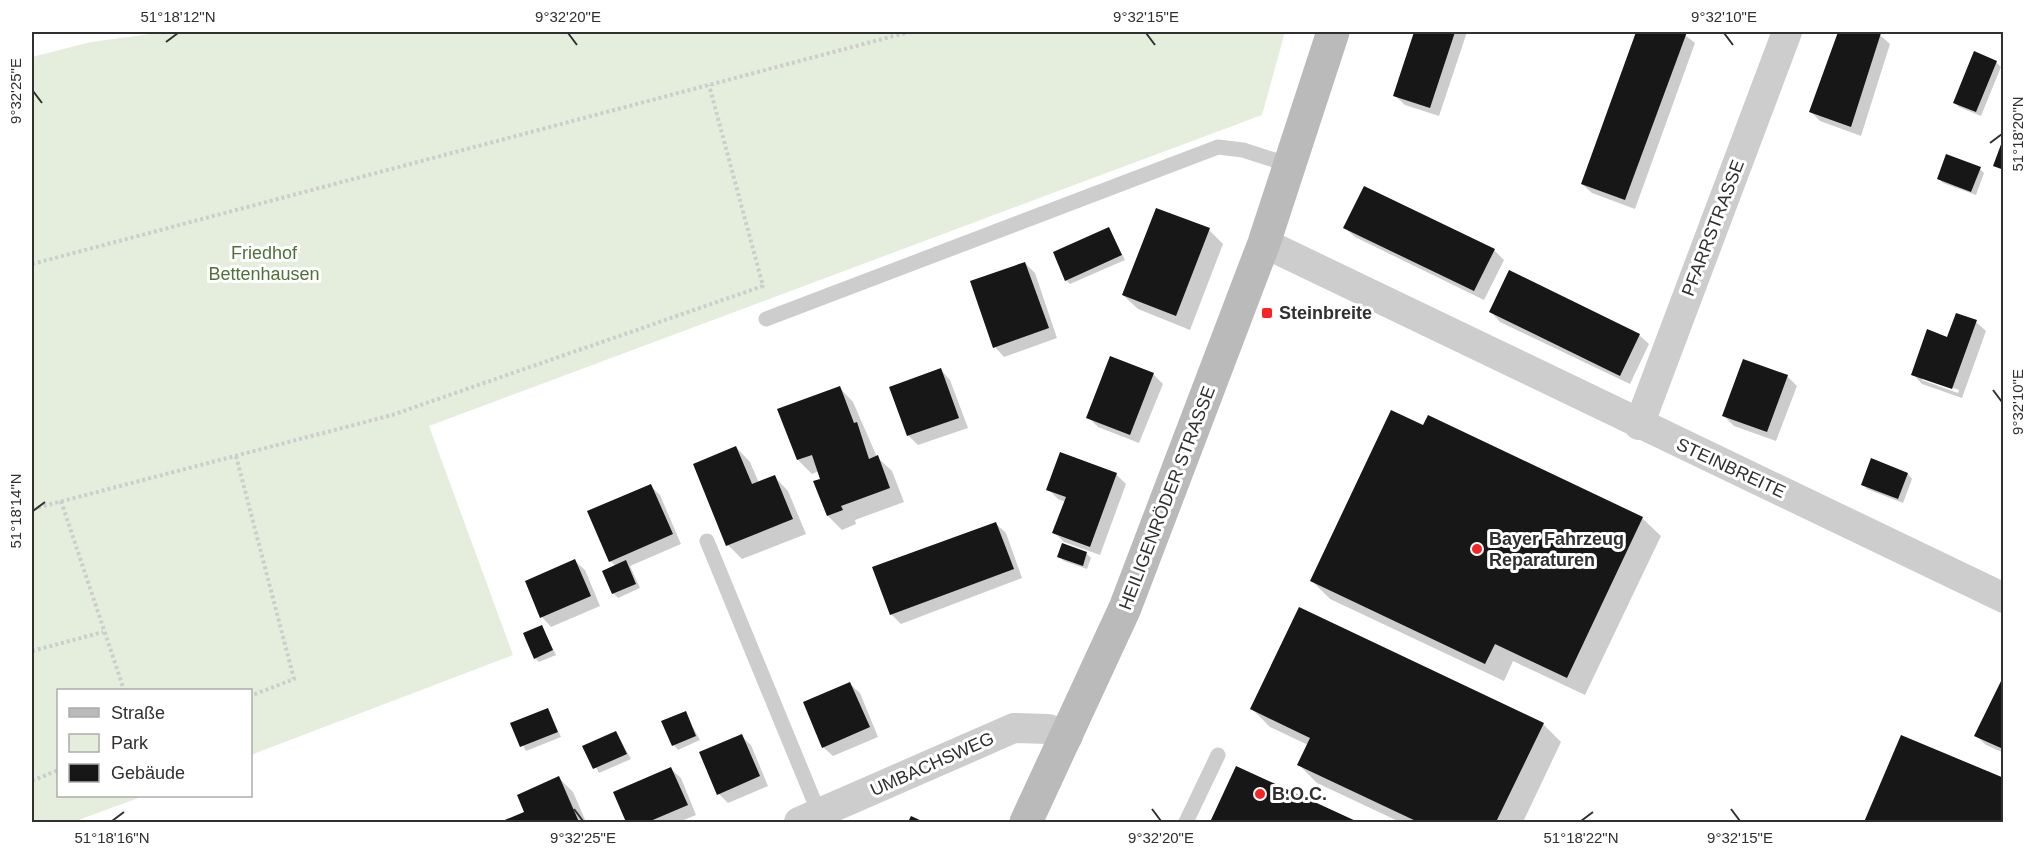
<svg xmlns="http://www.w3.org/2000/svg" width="2035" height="854" font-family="Arial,sans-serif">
  <rect width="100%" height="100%" fill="#fff"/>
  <!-- green -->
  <path fill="#e5eedd" d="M165 32H1285L1262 115 429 426 513 655 251 755 250 690H58V796H144L73 822H32V57L91 42Z"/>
  <!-- shadow -->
  <path fill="#0003" fill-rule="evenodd" d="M1416 32H1467L1439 116 1405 105 1395 96Z
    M1638 32H1681L1695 43 1635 209 1592 193 1582 184Z
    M1840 32H1872L1880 35 1890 44 1861 136 1820 121 1810 111Z
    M1996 62 2001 67 1981 116 1959 107 1954 102Z
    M1980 169 1984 173 1976 195 1943 183 1938 178Z
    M1345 228 1494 250 1504 260 1484 300 1355 237Z
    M1109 229 1125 260 1070 284 1066 280Z
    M1209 230 1223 244 1190 330 1138 309 1123 295Z
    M1025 263 1035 273 1057 338 1004 357 995 347Z
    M1491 312 1639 335 1649 344 1630 384 1500 322Z
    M1976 322 1986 331 1962 398 1922 384 1913 374 1948 339ZM1922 377 1959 390 1958 393 1922 380Z
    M941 370 950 380 968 428 918 445 909 436 891 388Z
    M1153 374 1163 384 1139 443 1098 427 1088 417Z
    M1787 376 1797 386 1776 441 1734 426 1724 416Z
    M839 387 853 402 877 457 892 471 904 502 855 520 856 524 842 530 828 516 819 471 812 474 798 460Z
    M1424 427 1642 518 1661 536 1585 695 1513 661 1504 681 1330 599 1312 581Z
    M736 447 750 462 759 483 774 476 788 491 806 534 742 559 728 545Z
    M1872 460 1908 474 1912 479 1903 503 1867 489 1863 484Z
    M1116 474 1126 484 1100 555 1064 542 1054 532 1065 502 1058 499 1048 489Z
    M650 485 660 495 681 544 630 566 640 588 618 598 613 593 616 566 610 561Z
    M996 524 1006 533 1022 578 901 624 891 614Z
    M1063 545 1087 554 1091 558 1087 569 1064 561 1059 557Z
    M575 561 585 570 600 606 551 627 542 617Z
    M542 627 556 655 539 662 535 658Z
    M2004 678V753L1986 745 1976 736Z
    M850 684 860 693 878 737 833 756 823 747Z
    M1252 709 1543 724 1561 742 1523 822H1400L1317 783 1299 765 1308 745 1270 727Z
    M548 710 561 737 526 751 512 724Z
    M685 713 700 740 678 750 674 745Z
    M616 732 631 759 599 773 584 746Z
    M741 736 751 745 768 786 728 803 719 794Z
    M1901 737 2004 779V822H1866Z
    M1237 768 1354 822H1212Z
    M671 769 681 778 696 815 679 822H627L615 793Z
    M559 778 573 792 586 822H504L526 813Z"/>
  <!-- building -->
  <path fill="#171717" d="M1414 32H1455L1430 108 1393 96Z
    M1636 32H1687L1625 200 1581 184Z
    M1838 32 1881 33 1851 127 1809 112Z
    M1974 51 1997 61 1976 112 1953 103Z
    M2003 139H2004V170L1993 166Z
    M1946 154 1981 167 1971 192 1937 179Z
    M1364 186 1495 249 1474 291 1343 228Z
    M1156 208 1210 228 1176 316 1122 295Z
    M1109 227 1122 255 1065 281 1053 252Z
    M1025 262 1049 328 993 348 970 281Z
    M1509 270 1640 334 1620 376 1489 312Z
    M1956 313 1977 320 1952 389 1911 375 1927 329 1947 337Z
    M1110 356 1154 373 1130 435 1086 418Z
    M1743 359 1788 375 1767 432 1722 416Z
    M941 368 959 418 907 436 889 387Z
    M840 386 854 423 857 422 869 459 878 455 890 488 841 506 843 510 827 516 813 481 820 479 812 455 797 460 777 409Z
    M1391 410 1423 425 1428 415 1643 517 1567 678 1495 644 1485 664 1310 581Z
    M736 446 752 484 775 475 793 519 726 546 693 464Z
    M1060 452 1117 473 1090 547 1052 533 1066 497 1046 490Z
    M1871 458 1908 473 1898 499 1861 485Z
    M651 484 673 534 609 562 587 511Z
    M996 522 1014 569 890 615 872 567Z
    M1062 543 1087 552 1083 566 1057 557Z
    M575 559 591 596 540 618 525 581Z
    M626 560 636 584 612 594 602 571Z
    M1299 607 1544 723 1496 822H1418L1297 765 1310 738 1250 709Z
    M542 625 553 650 534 659 523 633Z
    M2004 675V742L2001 748 1974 736Z
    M850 682 870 727 822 748 803 702Z
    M548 708 558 732 520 747 510 723Z
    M686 711 696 736 672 746 661 721Z
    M616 731 627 754 593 769 582 746Z
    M742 734 760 776 717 795 699 752Z
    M1901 735 2004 778V822H1864Z
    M1236 766 1358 822H1210Z
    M671 767 688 805 648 822H626L613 792Z
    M559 776 579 822H500L524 812 517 795Z
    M911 816 924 822H908Z"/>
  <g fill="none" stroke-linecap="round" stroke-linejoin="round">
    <!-- path -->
    <path stroke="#cdcdcd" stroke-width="4" stroke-dasharray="3 3" stroke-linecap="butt" d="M32 264 909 32
      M236 456 294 679 250 696
      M61 501 124 690
      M32 509 392 415 763 286 709 85
      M32 651 103 632
      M32 781 58 770"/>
    <!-- lane -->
    <path stroke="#cdcdcd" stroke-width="15" d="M766 319 1218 147 1243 150 1290 165
      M707 541 819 813
      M1186 822 1218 755"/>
    <!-- street -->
    <path stroke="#cdcdcd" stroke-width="30" d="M1264 243 2004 598
      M1639 425 1787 32
      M799 822 1014 728 1048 729 1068 736"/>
    <!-- secondary -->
    <path stroke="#bababa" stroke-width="33" d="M1026 822 1125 608 1264 243 1333 32"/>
  </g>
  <!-- ticks -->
  <path fill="none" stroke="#303030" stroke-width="2" d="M568 33 577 45M1146 33 1155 45M1724 33 1733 45M166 42 178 33M33 91 42 103M1990 143 2002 134M1993 390 2002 402M33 511 45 502M574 809 583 821M1152 809 1161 821M1731 809 1740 821M112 821 124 812M1581 821 1593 812"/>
  <!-- markers -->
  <g fill="#f62425" stroke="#fff" stroke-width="2">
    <rect x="1261" y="307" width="12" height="12" rx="3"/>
    <circle cx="1477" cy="549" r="6"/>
    <circle cx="1260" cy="794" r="6"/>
  </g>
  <g text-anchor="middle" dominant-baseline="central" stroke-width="6" stroke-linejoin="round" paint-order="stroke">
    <!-- street labels -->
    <g font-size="18" fill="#303030" stroke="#fff">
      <text transform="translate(1713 228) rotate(-69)">PFARRSTRASSE</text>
      <text transform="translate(1731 468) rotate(25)">STEINBREITE</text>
      <text transform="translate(1167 498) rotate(-69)">HEILIGENRÖDER STRASSE</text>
      <text transform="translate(932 764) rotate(-24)">UMBACHSWEG</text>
    </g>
    <!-- park labels -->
    <g font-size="18" fill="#4f7139" stroke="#fff">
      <text x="264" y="253">Friedhof<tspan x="264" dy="21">Bettenhausen</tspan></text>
    </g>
    <!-- poi labels -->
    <g font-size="18" font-weight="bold" fill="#303030" stroke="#fff" text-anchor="start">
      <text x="1279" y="313">Steinbreite</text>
      <text x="1489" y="539">Bayer Fahrzeug<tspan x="1489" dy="21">Reparaturen</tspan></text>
      <text x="1272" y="794">B.O.C.</text>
    </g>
  </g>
  <!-- border -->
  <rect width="2035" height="854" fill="none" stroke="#ffffff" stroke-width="66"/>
  <!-- legend -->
  <rect x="57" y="689" width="195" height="108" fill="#ffffff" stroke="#acacac" stroke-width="1.5"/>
  <rect x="69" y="708" width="30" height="9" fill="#bababa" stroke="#acacac" stroke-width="1.5"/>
  <text x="111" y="719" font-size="18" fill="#303030">Straße</text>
  <rect x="69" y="734" width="30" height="18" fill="#e5eedd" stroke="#acacac" stroke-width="1.5"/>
  <text x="111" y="749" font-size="18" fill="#303030">Park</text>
  <rect x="69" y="764" width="30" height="18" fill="#171717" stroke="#acacac" stroke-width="1.5"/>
  <text x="111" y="779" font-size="18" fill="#303030">Gebäude</text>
  <rect x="33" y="33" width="1969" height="788" fill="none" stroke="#303030" stroke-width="2"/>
  <g font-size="15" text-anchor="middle" fill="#303030">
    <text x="178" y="22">51°18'12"N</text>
    <text x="568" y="22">9°32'20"E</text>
    <text x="1146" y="22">9°32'15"E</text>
    <text x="1724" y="22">9°32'10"E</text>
    <text transform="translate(16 91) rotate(-90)" y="5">9°32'25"E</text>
    <text transform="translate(2018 134) rotate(-90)" y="5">51°18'20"N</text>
    <text transform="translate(2018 402) rotate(-90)" y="5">9°32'10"E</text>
    <text transform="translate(16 511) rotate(-90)" y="5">51°18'14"N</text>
    <text x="112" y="843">51°18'16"N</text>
    <text x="583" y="843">9°32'25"E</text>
    <text x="1161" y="843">9°32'20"E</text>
    <text x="1581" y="843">51°18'22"N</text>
    <text x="1740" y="843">9°32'15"E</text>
  </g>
</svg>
